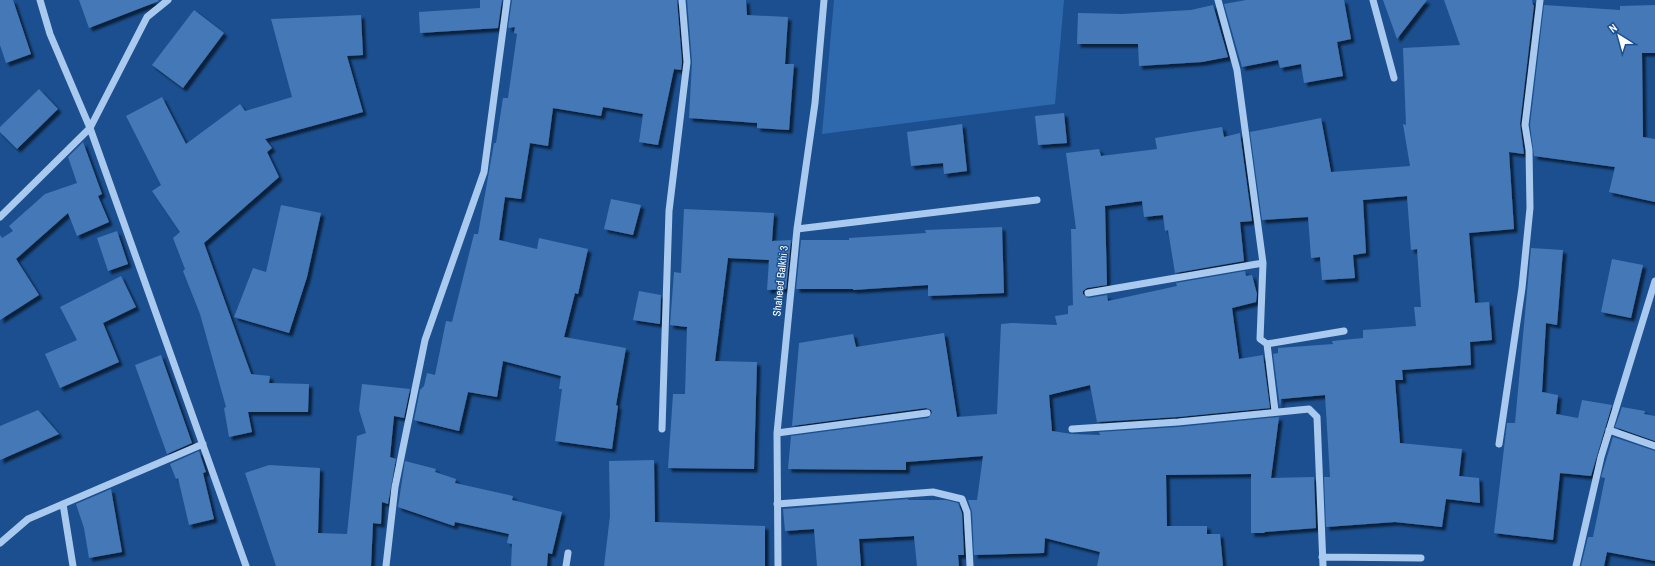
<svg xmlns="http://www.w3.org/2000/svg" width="1655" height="566" font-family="'Archivo Narrow',sans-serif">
  <defs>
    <filter id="shadow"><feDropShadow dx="3.5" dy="3.5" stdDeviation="1" flood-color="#0009"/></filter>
  </defs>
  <rect width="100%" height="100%" fill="#1b4f8f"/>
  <!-- green -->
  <path fill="#2e69ad" d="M834 0H1064L1055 104 822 134Z"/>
  <!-- building -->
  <path fill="#4478b7" filter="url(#shadow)" d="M0 0H13L31 54 6 63 0 45Z
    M79 0H158L159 1 89 28Z
    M480 0H502L498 28 420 33 419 12 480 8Z
    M512 0H677L682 62 681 70 674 69 658 145 639 142 643 114 603 107 601 116 553 108 548 146 530 143 521 199 505 197 499 240 537 249 539 238 588 249 578 294 575 293 564 337 626 348 616 405 618 406 612 449 555 441 562 389H559L561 376 503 361 497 397 468 392 459 431 414 420 420 390 424 386 427 373 435 375 446 321 452 322 474 234H478L494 143H496L503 98H508L517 34 514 33 515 27 508 28Z
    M687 0H746L747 15 788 17 785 64H794L789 130 757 128V123L689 118 692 62Z
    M1246 0H1344L1351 39 1337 42 1343 76 1304 83 1301 64 1280 68 1278 60 1242 67 1224 4Z
    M1383 0H1427L1397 39Z
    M1444 0H1532L1533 5H1534L1520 124 1524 154 1509 152 1514 229 1469 233 1475 303 1489 302 1492 340 1470 342 1471 365 1402 370 1403 380H1395L1400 443 1462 449 1459 476 1479 478 1480 503 1446 499 1442 527 1395 522 1326 527 1324 477H1330L1325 395 1281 399 1280 407 1273 354 1278 353V348L1333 344 1332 341 1363 338V330L1416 326 1414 307H1421L1417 249 1411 250 1407 196 1363 200 1366 253 1353 255 1355 278 1322 280 1320 257 1311 258 1308 217 1262 220 1250 132 1321 118 1331 172 1410 166 1403 124 1406 125 1403 48 1460 45Z
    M1213 5 1228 57 1202 62 1139 66 1138 44H1077L1078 13 1122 14 1191 10Z
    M1544 5 1620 10V6L1655 5V53H1642L1643 137 1655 139V202L1609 192 1615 167 1534 156 1530 125Z
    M194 10 224 33 183 88 152 65Z
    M361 15 363 55 347 56 363 112 265 139 272 148 267 152 279 177 204 243 251 374 270 376 269 383 309 384 308 412H248L252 432 229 437 224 408 226 407 200 314 183 271 185 269 173 238 180 232 152 191 161 185 126 116 162 97 186 144 240 104 245 111 292 97 271 19Z
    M39 89 58 109 17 149 0 132V127Z
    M1064 113 1067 143 1038 145 1035 116Z
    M962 124 967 171 944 174 943 163 911 166 907 132Z
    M1222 127 1224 137 1240 133 1252 221 1240 222 1244 261 1175 273 1168 230 1165 231 1163 215 1144 217 1142 201 1105 206 1107 285 1087 288 1083 291V294L1088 298 1107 295 1108 301 1177 286 1176 283 1245 271 1246 276 1252 275 1257 294 1256 302 1232 308 1239 359 1263 355 1270 408 1178 417 1097 422 1090 385 1049 395 1052 431 1072 434 1100 435 1099 432 1178 427 1279 417 1271 478 1314 477 1316 528 1265 532 1264 533H1251V474L1166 475 1167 526H1207V534H1220L1223 566H1097L1100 552 1045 538 1044 553 974 555 972 512 968 500H977L983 456 906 462V470L788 469 791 436 928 418 932 413 931 410 926 408 792 426 799 343 853 334 856 347 944 333 957 417 997 414 1001 324 1012 323 1057 325 1055 316 1068 314V306L1073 305 1071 229H1076L1066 153 1099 149 1101 156 1157 149 1155 138Z
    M83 142 102 194 98 196 109 222 77 236 68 213 16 259 39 295 0 320V235L2 238 13 231 9 226 45 194 77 183 68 157Z
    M611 199 641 205 633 235 604 229Z
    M281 205 321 213 307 277 289 333 234 317 253 268 266 272Z
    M684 209 774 213 772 241 791 240 786 289 767 290 769 260 728 258 715 361 757 362 754 469 668 468 673 394H685L687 327 670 325 674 272 681 273Z
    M1002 227 1004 293 928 296V285L853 290V289H796L801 240H849V238L926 233 925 230Z
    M117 231 128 264 108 271 97 238Z
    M1531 248 1563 250 1557 325 1546 323 1542 392 1558 395 1556 414 1578 418 1582 400 1612 405 1591 476 1560 473 1553 540 1494 533 1507 423H1515Z
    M1612 259 1643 265 1631 318 1601 312Z
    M121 276 136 307 103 323 119 362 60 388 45 354 77 340 60 307Z
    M639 291 661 295 660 324 633 320Z
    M161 355 192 443 167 454 135 365Z
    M362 384 410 389 404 418 394 416 390 457 396 459 388 504 382 502 381 524 373 523 371 566H276L245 473 269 465 320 468 318 533 347 534 357 436 366 433 359 410Z
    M1622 407 1645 411 1644 414 1655 416V441L1615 427Z
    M38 410 59 434 0 460V426Z
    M1613 437 1655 451V561L1607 552 1604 566H1581L1588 537H1593L1605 478 1601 477Z
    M199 451 206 472 203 473 214 519 189 525 178 478 176 479 170 464Z
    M654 460 655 522 765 526V566H604L610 516 609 461Z
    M405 461 436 469 435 472 456 479 455 483 513 496 512 500 562 512 552 554 548 553 547 566H511L512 544 507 543 509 534 455 522 454 526 398 507Z
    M111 489 122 552 89 558 84 528 76 504Z
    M908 499V500H946L958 503 962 513 964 555H958L959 566H917L914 536 859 539 861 566H817L814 529 785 531 783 509Z"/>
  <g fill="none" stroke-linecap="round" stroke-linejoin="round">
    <!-- minor -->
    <path stroke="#a9c9ee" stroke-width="7" d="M40 0 50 34 90 128 246 566
      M1218 0 1237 70 1263 263 1260 339 1267 344 1344 331
      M1373 0 1394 78
      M0 217 90 128 147 17 168 0
      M797 229 1037 200
      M1088 293 1263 263
      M1267 344 1275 411
      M662 429 669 211 687 62 682 0
      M1072 429 1178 422 1309 409 1317 417 1323 566
      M1609 430 1655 446
      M777 433 927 413
      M1499 444 1522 288 1530 208 1529 150 1525 125 1540 0
      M63 504 73 566
      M777 504 933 492 962 499 967 512 970 566
      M0 543 28 519 203 444
      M1322 557 1421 558
      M386 566 395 487 425 340 484 172 507 0
      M566 566 568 553
      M778 566 777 433 797 229 815 103 824 0
      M1576 566 1601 457 1655 281"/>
  </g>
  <g text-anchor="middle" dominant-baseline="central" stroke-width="3" stroke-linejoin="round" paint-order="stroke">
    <!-- street labels -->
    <g font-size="11" fill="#fff" stroke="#1b4f8f">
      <text transform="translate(780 281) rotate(-84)">Shaheed Balkhi 3</text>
    </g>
  </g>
  <!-- north arrow -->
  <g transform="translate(1619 36) rotate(323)" stroke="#1b4f8f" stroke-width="3" paint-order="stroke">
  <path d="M0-3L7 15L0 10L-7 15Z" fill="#ffffff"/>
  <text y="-6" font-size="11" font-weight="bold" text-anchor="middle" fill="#ffffff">N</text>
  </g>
</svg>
